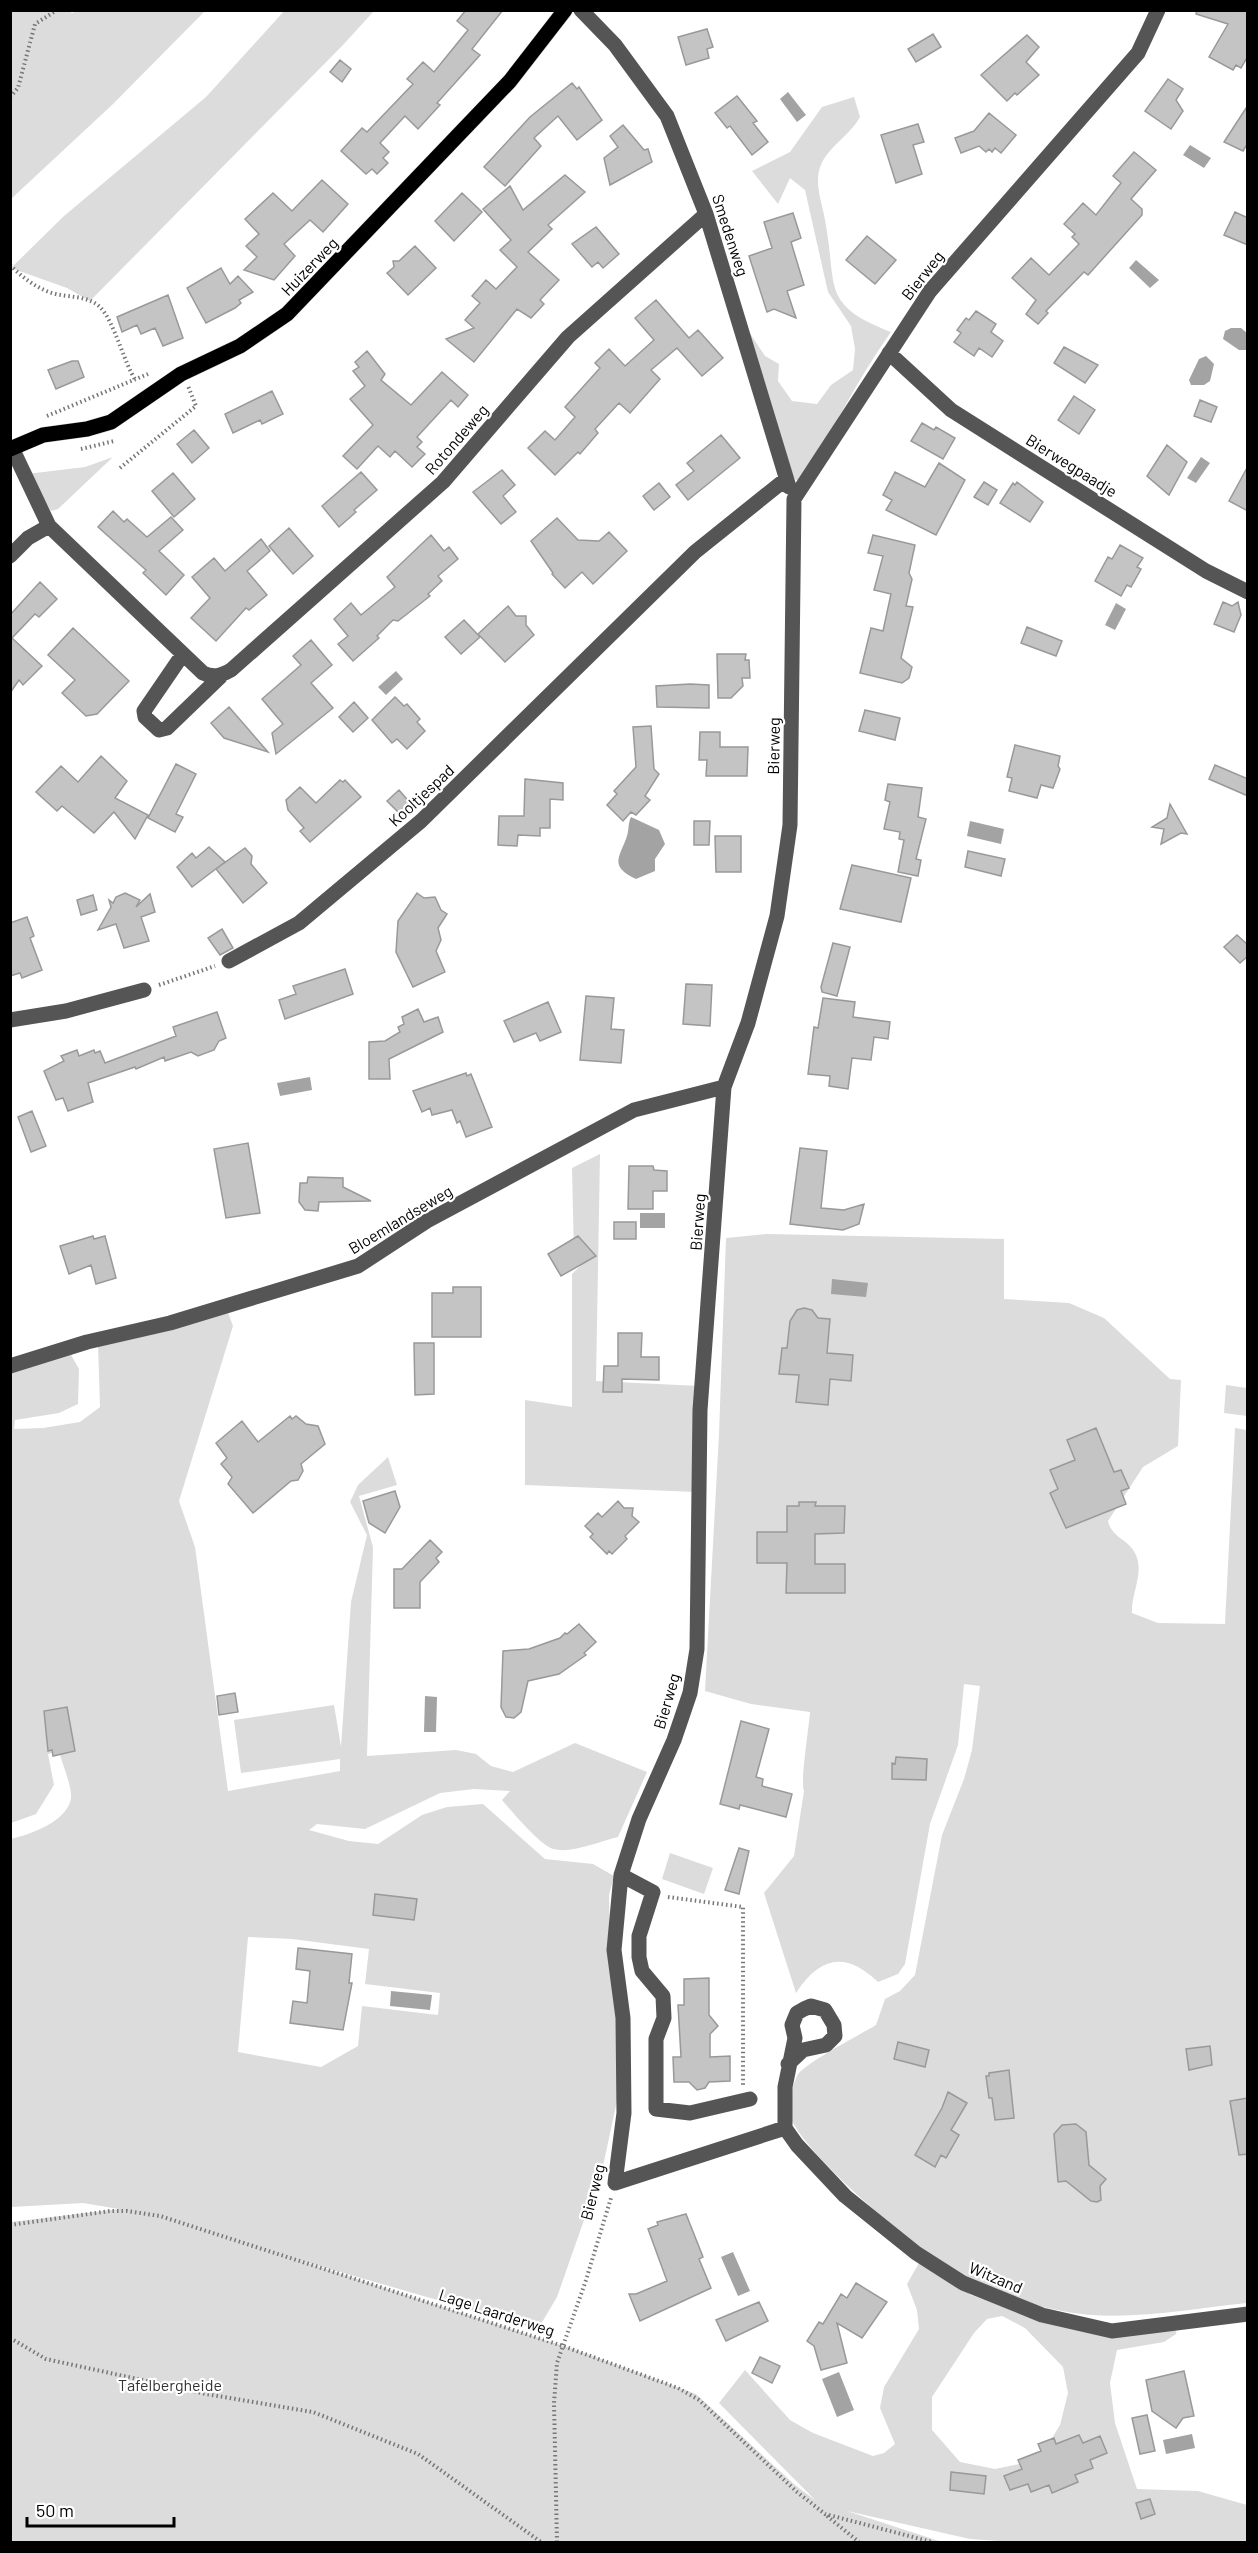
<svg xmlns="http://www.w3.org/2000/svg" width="1258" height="2553" font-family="Barlow,sans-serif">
  <rect width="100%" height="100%" fill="#fff"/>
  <!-- green -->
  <path fill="#dcdcdc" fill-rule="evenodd" d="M285 10 374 11 342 46 90 301 67 288 11 268 64 216 206 97Z
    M69 11 72 13 80 10 205 11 113 104 11 199V11Z
    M854 97 860 117C849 137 824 149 819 171 815 189 824 208 826 226 837 287 821 305 891 332 857 379 833 432 801 480H796L790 475 747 329 765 356 779 364 778 381 792 401 817 404 831 385 853 370 855 349 851 326 828 292 805 190 790 178 778 204 752 171 790 152 822 107Z
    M113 457 58 509 51 511 27 474 85 467Z
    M600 1154 596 1381 699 1386 696 1492 525 1485V1400L572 1407V1274L580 1266 574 1256 572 1168Z
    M767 1234 1004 1239V1299L1069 1303 1104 1318 1170 1379 1181 1380 1178 1446 1143 1467 1108 1521C1112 1538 1128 1539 1135 1553 1145 1572 1131 1593 1132 1613L1158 1623 1225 1624 1235 1428 1247 1430V2303C1187 2309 1123 2323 1062 2311 1037 2306 989 2293 967 2281 933 2262 785 2143 788 2106 789 2098 794 2083 797 2076 801 2065 863 2033 876 2025L885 1999 900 1991 915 1975 942 1835 964 1779 972 1750 980 1686 964 1684 958 1745 930 1824 905 1964 898 1974 878 1982C846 1951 820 1956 796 1993L764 1893 794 1856 804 1791C800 1783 809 1727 810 1712L751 1704 705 1691 719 1434 726 1238Z
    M227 1310 233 1326 179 1501 195 1547 228 1791 340 1771V1759L241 1773 234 1720 334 1705 341 1747 351 1602 367 1535 350 1502 358 1485 388 1457 397 1485 359 1496 373 1547 367 1756 456 1750 476 1754 491 1766 513 1772 575 1743 647 1772 618 1837C600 1841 572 1854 553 1849 540 1845 512 1812 502 1800L510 1791 474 1789 440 1793 365 1829 317 1824 309 1830 349 1841 378 1844 422 1815 447 1807 483 1804 545 1859 593 1864 614 1876 609 1895 610 1943 621 2082 603 2166 557 2297 538 2329 295 2259 573 2349 696 2394 795 2485 815 2500 719 2403 745 2370 790 2420 813 2433 873 2456 884 2453 895 2444 880 2408 884 2387 919 2329 917 2310 907 2284 919 2263 971 2295 1046 2322 1177 2326 1176 2334 1164 2342 1117 2350 1110 2383 1115 2423 1137 2489 1198 2491 1247 2505V2542H1014L970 2539 847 2511 942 2542H11V2222L119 2209 83 2203 11 2207 10 1839C30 1835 68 1821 71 1798 72 1785 62 1764 59 1751L48 1754 54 1785 36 1814 11 1823V1372L70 1353 79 1369 78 1404 59 1413 15 1420 14 1429 43 1428 80 1422 100 1407 98 1344ZM248 1937 292 1939 369 1949 365 1984 440 1993 438 2015 362 2006 358 2046 321 2067 238 2052ZM1002 2316 1025 2328 1063 2367 1068 2393 1060 2425 1046 2448 1024 2463 995 2469 960 2462 932 2430V2397L974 2333 987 2319Z
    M1226 1385 1247 1388V1416L1224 1413Z
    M670 1853 713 1868 704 1894 662 1879Z"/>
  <!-- water -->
  <path fill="#a3a3a3" d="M788 92 806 115 797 122 780 99Z
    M1190 145 1211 158 1204 168 1183 155Z
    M1136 260 1159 280 1150 288 1129 268Z
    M1231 328H1241L1247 333V350H1239L1223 339 1225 331Z
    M1206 356 1214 364 1210 381 1204 385H1191L1189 380 1199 359Z
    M1201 457 1210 463 1196 483 1187 478Z
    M1116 603 1126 609 1115 630 1105 625Z
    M396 671 403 679 386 695 378 687Z
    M631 817 659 830 665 844 655 859V871L636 879C608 866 620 857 627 836 629 830 628 823 631 817Z
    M970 821 1004 829 1001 844 967 836Z
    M310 1077 312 1090 280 1096 277 1083Z
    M640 1213H665V1228H640Z
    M832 1279 868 1283 866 1297 831 1294Z
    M425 1696 437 1697 436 1732H424Z
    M391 1991 432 1995 430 2010 390 2006Z
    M733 2252 750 2291 738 2296 721 2257Z
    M839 2372 854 2410 837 2417 822 2379Z
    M1192 2434 1195 2448 1166 2454 1163 2440Z"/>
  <!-- building -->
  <path fill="#c4c4c4" stroke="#999" stroke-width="1.5" d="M466 10H503L472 49 480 55 437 103 440 105 418 129 405 116 380 143 389 152 383 158 388 163 377 174 372 169 366 174 341 151 362 128 367 132 413 84 407 79 423 62 434 72 468 30 457 21Z
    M1197 10H1248V56L1241 68 1236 65 1233 70 1209 57 1228 24 1196 14Z
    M707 29 713 47 707 49 709 58 686 65 678 37Z
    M933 34 941 47 916 62 908 49Z
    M1027 35 1039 47 1026 62 1039 75 1017 95 1015 93 1007 101 981 75Z
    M340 60 351 69 342 82 330 72Z
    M1168 79 1183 89 1176 100 1183 111 1171 129 1145 111Z
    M572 83 577 89 579 87 602 120 577 140 558 116 534 138 541 146 505 186 484 167 530 117Z
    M737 96 757 121 753 123 768 142 752 155 730 126 727 128 715 113Z
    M1248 105V143L1243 151 1224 142Z
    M989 113 1016 135 1001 153 995 148 992 152 989 149 986 152 979 146 961 153 955 138 974 131Z
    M918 124 924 142 913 145 922 174 896 183 881 135Z
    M623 125 644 150 648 149 652 162 610 185 604 158 618 147 610 136Z
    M1134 152 1156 170 1131 199 1142 209V215L1088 275 1084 272 1046 311 1048 313 1038 324 1026 314 1036 300 1012 278 1031 258 1049 275 1079 244 1072 237 1075 234 1064 224 1083 203 1096 215 1121 183 1113 176Z
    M565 175 585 192 548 225 552 229 528 252 559 280 540 300 544 304 531 318 517 309 474 362 446 339 474 328 465 320 480 303 472 296 486 280 496 289 517 267 500 250 511 240 483 209 510 186 523 210Z
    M322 180 348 204 323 232 310 220 284 244 295 256 274 280 244 270 257 257 246 246 259 234 245 219 273 193 292 211Z
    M462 193 482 212 454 241 435 221Z
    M1235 212 1248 218V245L1224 235Z
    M793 213 801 238 791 242 804 285 787 291 796 318 774 309 767 312 749 256 772 248 764 222Z
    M596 227 619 254 603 268 598 262 592 267 572 244Z
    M867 236 896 260 875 284 846 260Z
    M415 246 436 268 408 295 387 273 394 267 393 261H399Z
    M221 268 230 284 238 276 253 292 239 300 241 303 235 308 206 323 187 288Z
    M168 295 183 338 163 346 155 328 141 334 137 325 122 332 117 317Z
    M656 300 689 338 698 330 723 358 702 376 677 348 651 370 660 379 630 413 619 403 595 429 598 433 580 454 578 452 555 475 528 448 545 431 555 440 575 417 565 407 600 368 595 363 609 349 625 366 654 340 635 318Z
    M976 311 996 324 991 332 1003 341 992 357 979 348 974 356 954 342 961 333 957 330 966 318 969 320Z
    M1064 347 1098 365 1085 383 1054 363Z
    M367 351 385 374 381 380 411 405 442 372 468 395 458 407 451 400 417 437 422 442 417 447 425 454 412 467 395 451 390 457 378 446 357 469 343 456 373 425 350 399 365 386 353 371 359 367 355 362Z
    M72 361H78L84 377 56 389 48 370Z
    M272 391 283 414 262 424 260 420 233 433 225 414Z
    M1074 396 1095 410 1079 434 1058 420Z
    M1200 400 1217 407 1211 422 1194 416Z
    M922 423 934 430 936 427 955 438 943 459 911 441Z
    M194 430 209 448 192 463 177 444Z
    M721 435 740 458 688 500 676 485 694 471 687 463Z
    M1167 445 1187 462 1169 495 1147 476Z
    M939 463 965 480 936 535 886 510 892 500 883 495 895 472 925 487Z
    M1248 466V511L1229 501Z
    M502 470 515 485 503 496 516 512 501 524 473 492Z
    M361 472 377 490 354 510 356 512 339 527 322 506Z
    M173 473 195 499 174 517 152 491Z
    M984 482 997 490 988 505 974 497Z
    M1017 482 1043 502 1030 522 1000 503 1013 483 1015 485Z
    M659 483 670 497 654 510 643 496Z
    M113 511 124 522 127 519 147 537 171 517 183 530 159 551 184 575 166 595 143 573 146 570 98 527Z
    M557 518 578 540 599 541 609 532 627 551 593 584 582 572 565 588 552 574 553 573 531 541Z
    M289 528 313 556 293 574 269 546Z
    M431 535 444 551 449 547 458 559 438 576 442 581 428 594 430 596 398 621 393 620 377 636 379 638 353 661 338 644 348 636 334 619 351 603 361 615 395 587 387 577Z
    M873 535 915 545 909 573 912 579 906 606 913 607 901 658 912 667 909 678 902 683 860 673 871 628 883 631 891 594 874 590 883 556 868 553Z
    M261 539 270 551 247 571 267 595 249 610 246 608 216 641 191 618 210 598 192 577 214 558 225 571Z
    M1120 545 1143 558 1137 567 1141 569 1131 587 1127 585 1121 596 1095 581 1108 557 1112 559Z
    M40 582 57 599 39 617 35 614 12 638 42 666 23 685 19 680 10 693V615Z
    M1223 602 1232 606 1238 602 1241 615 1234 632 1214 624Z
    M508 606 516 616H526V625L534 635 505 662 478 634Z
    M464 620 480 637 461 654 445 637Z
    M1027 627 1062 641 1056 656 1021 643Z
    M73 628 129 681 97 714 86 716 62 693 75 680 48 655Z
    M311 640 332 665 311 683 333 708 276 754 272 733 283 724 262 699 301 665 293 656Z
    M717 654H746L745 660H749L750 678H742L743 686 731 698H718Z
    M690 684 709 685V708L657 707 656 686Z
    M395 697 404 706 407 704 420 719 417 722 425 731 407 749 397 739 392 743 372 720Z
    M354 702 368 718 353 732 339 717Z
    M229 707 268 752 224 738 211 723Z
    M865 710 900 718 895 740 859 731Z
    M651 726 654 769 659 774 645 796 650 800 636 815 631 812 623 821 607 805 617 794 614 791 636 767 633 727Z
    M700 732H720V747H748L747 776H706L707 760H699Z
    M1015 745 1060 756 1058 766 1060 769 1053 788 1041 785 1037 798 1009 791 1012 778 1007 777Z
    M101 756 127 781 115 798 148 815 135 839 114 812 94 833 62 806 57 811 36 792 61 766 78 782Z
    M176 764 196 774 176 814 183 817 175 832 148 818Z
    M1215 765 1248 779V796L1209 779Z
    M525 779 563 783V800L550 799V828H540V836L518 835 517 846 498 845 499 816H524Z
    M340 780 343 782 345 780 361 797 310 842 300 831 304 828 288 810 286 800 300 787 316 803Z
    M888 784 922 788 918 817 926 819 916 859 921 860 918 876 898 872 904 840 899 839 900 832 884 829 890 802 885 800Z
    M399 790 411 804 400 814 387 801Z
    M1170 804 1187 834 1181 833 1161 844 1164 829 1152 827 1167 818Z
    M694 821H710L709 845H694Z
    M715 836H741V872H716Z
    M209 847 225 862 192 887 177 867 192 853 196 858Z
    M245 848 252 856 251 864 267 883 243 903 216 869Z
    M968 851 1005 859 1001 876 965 867Z
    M852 865 911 878 901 922 840 909Z
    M125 893 140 900 136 907 150 894 155 912 141 917 149 941 124 948 116 924 98 930 111 907 109 900 113 903 116 897Z
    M417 893 424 898 435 897 441 910 447 914 438 928 441 940 436 951 445 972 413 987 396 952 398 921Z
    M93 895 97 910 81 915 77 900Z
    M27 917 34 936 30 938 42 970 22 978 20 973 10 976V923Z
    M222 929 233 948 220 955 208 938Z
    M1237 935 1248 945V956L1240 963 1224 947Z
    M833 943 850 947 837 996 822 992 821 987Z
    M345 969 353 994 285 1019 279 1000 296 994 293 986Z
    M686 984 712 985 710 1026 683 1024Z
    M586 996 614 998 611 1029 624 1030 621 1063 580 1060Z
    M823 998 855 1002 853 1017 890 1022 888 1039 874 1037 871 1060 852 1058 848 1089 829 1086 830 1076 808 1074 814 1027 818 1028Z
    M548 1002 561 1032 540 1041 536 1033 514 1042 504 1021Z
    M418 1009 424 1022 438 1017 443 1032 389 1059 390 1079H369V1042L385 1041 400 1032 398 1027 404 1024 402 1017Z
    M217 1012 226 1038 219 1041 214 1050 198 1056 191 1052 165 1061 164 1057 136 1069 135 1067 88 1083 93 1102 68 1111 63 1098 56 1100 44 1071 64 1061 61 1056 77 1050 79 1056 94 1050 95 1053 100 1051 105 1063 176 1036 173 1027Z
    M466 1073 467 1076 471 1074 492 1127 466 1137 460 1121 457 1123 452 1110 432 1115 430 1108 422 1112 413 1091Z
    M32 1111 46 1146 31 1152 18 1117Z
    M248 1143 260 1213 226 1218 214 1149Z
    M800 1148 827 1151 821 1208 844 1210 864 1204 859 1224 843 1230 790 1224Z
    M629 1166H653L654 1170 667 1171V1191H653V1209H628Z
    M308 1177 343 1178V1187L371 1201 319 1202 318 1211 305 1210 299 1202 300 1183H307Z
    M614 1222H636V1239H614Z
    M93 1236 94 1239 105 1236 116 1278 96 1284 91 1265 69 1274 60 1246Z
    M578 1236 596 1256 561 1276 548 1254Z
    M453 1287H481V1337H432V1293H453Z
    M804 1308 812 1310 818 1318 830 1319 827 1353 853 1355 851 1381 830 1379 828 1405 796 1402 799 1375 779 1374 782 1348H787L790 1321 797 1310Z
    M618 1333H642L641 1357H659V1380L622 1379V1392H603L604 1366H618Z
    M414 1343H434V1394L415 1395Z
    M290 1416 292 1419 296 1416 306 1424 318 1426 325 1444 301 1464 303 1471 298 1480 291 1481 253 1513 228 1484 232 1477 221 1464 227 1458 216 1443 242 1421 258 1442Z
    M1096 1428 1114 1472 1121 1470 1129 1488 1121 1491 1126 1504 1066 1528 1050 1493 1058 1489 1050 1470 1075 1460 1067 1440Z
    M395 1491 400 1507 385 1533 369 1523 363 1501Z
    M618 1501 624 1508H633L632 1516 639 1522 625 1536 627 1539 612 1554 609 1551 607 1554 590 1537 593 1534 585 1526 598 1513 602 1517Z
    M799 1502H816L815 1506H845L844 1533 815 1534V1564H845V1593H786L787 1563H757V1532H787V1506H799Z
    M430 1540 442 1552 436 1558 439 1562 420 1582V1608H394V1569H402Z
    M579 1624 596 1642 584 1653 586 1655 559 1674 528 1681 521 1712 514 1718 506 1717 501 1707 503 1651 529 1649 560 1638 565 1633 567 1634Z
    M235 1693 238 1712 219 1715 217 1696Z
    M67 1707 75 1751 53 1756 52 1750 48 1751 44 1711Z
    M741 1721 769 1729 756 1777 763 1779 762 1786 792 1794 786 1817 740 1805 739 1809 720 1804Z
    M896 1757 927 1759 926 1780 892 1779V1763L895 1764Z
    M739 1848 749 1851 739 1894 725 1890Z
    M375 1894 417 1899 414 1920 373 1915Z
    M298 1948 352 1954 349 1983H352L343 2030 290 2023 293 2001 307 2003 310 1971 296 1969Z
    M709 1978V2015L718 2026 710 2034V2057L730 2056V2081L709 2082 705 2088 697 2090 689 2082H674L673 2057H681L678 2005H684V1979Z
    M898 2042 929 2050 925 2067 894 2059Z
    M1210 2046 1212 2065 1189 2070 1186 2049Z
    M1009 2070 1014 2118 995 2120 992 2098H989L986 2076H989V2073Z
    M948 2092 967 2103 951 2130 959 2135 946 2158 941 2155 935 2167 915 2155 942 2108Z
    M1248 2098V2154L1239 2155 1230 2101Z
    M1076 2124 1086 2132 1089 2165 1106 2179 1100 2186 1101 2200 1097 2202 1091 2201 1066 2181 1058 2182 1054 2134 1062 2125Z
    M686 2214 703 2257 699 2259 711 2288 640 2321 629 2294H636L667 2281 648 2229 658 2225 657 2222Z
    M856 2283 887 2302 862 2338 837 2323 847 2363 821 2370 814 2346 807 2341 819 2322 823 2324 841 2294 847 2298Z
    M759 2302 768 2321 726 2341 716 2320Z
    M760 2357 780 2366 772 2383 752 2373Z
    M1184 2371 1194 2416 1183 2418 1176 2428 1152 2411 1146 2380Z
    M1147 2415 1155 2451 1140 2454 1132 2418Z
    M1079 2435 1083 2443 1100 2436 1107 2453 1090 2460 1093 2468 1075 2475 1078 2482 1052 2493 1049 2485 1031 2492 1028 2484 1010 2490 1004 2476 1022 2469 1018 2460 1041 2451 1038 2444 1054 2438 1056 2444Z
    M951 2472 986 2476 984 2494 950 2490Z
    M1150 2499 1155 2514 1141 2519 1136 2503Z"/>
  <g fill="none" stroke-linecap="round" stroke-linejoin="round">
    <defs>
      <path id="major" d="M10 449 43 435 87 429 111 422 181 374 240 346 287 314 510 81 565 10"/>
    </defs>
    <!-- major casing -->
    <use href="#major" stroke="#dbdbdb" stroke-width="16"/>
    <!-- path -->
    <path stroke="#777" stroke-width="4" stroke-dasharray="1.5 3" stroke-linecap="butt" d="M10 97 18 88 35 24 57 10
      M10 265C22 277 36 288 52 293 69 298 87 295 100 307 114 321 124 363 136 381
      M47 416 148 374
      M81 449 114 441
      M120 468 196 406 188 386
      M159 985 215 966
      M668 1897 743 1907V2085
      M10 2225 110 2211H127L160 2216 563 2346 678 2388 699 2400 797 2492 825 2514 932 2542
      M10 2338 46 2359 206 2394 313 2412 418 2454 541 2542
      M827 2516 859 2542
      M557 2542 554 2403 557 2363 586 2280 611 2198"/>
    <!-- minor -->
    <path stroke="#555" stroke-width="15" d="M581 10 615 45 667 116 706 214 789 487
      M889 353 951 410 1206 571 1248 592
      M12 448 49 526 203 673C214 678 220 676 231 670L443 482 568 337 706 214
      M10 556 28 538 49 526
      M183 654 144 711 145 717 159 730 167 728 221 676
      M229 961 299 923 421 821 695 552 786 479
      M10 1020 66 1011 144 990
      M10 1366 87 1342 170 1323 358 1266 427 1221 634 1110 724 1087
      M621 1875 653 1892 639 1936V1957L642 1971 663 1996 664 2018 656 2039V2109L690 2113 750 2099
      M788 2064 803 2050 826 2045 835 2036 834 2025 825 2010 811 2006 804 2009 797 2013 792 2025 795 2038 785 2087V2128L797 2145 845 2196 916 2253 963 2283 1042 2315 1112 2331 1248 2314
      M785 2128 615 2183 624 2113 623 2018 614 1950 621 1875 639 1819 674 1740 690 1693 697 1649 700 1410 724 1087 748 1023 777 916 790 825 794 499 930 291 1138 53 1158 10"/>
    <!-- major -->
    <use href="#major" stroke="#000" stroke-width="15"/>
  </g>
  <g text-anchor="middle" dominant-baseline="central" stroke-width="4.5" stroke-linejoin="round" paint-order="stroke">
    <!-- street labels -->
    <g font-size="16" fill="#000" stroke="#fff">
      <text transform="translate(731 235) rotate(72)">Smedenweg</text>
      <text transform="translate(309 266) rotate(-46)">Huizerweg</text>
      <text transform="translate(922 275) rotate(-52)">Bierweg</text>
      <text transform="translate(456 439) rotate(-49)">Rotondeweg</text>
      <text transform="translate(1072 465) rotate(32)">Bierwegpaadje</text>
      <text transform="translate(773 746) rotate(-89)">Bierweg</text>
      <text transform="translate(421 795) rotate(-43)">Kooltjespad</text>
      <text transform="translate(400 1219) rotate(-31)">Bloemlandseweg</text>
      <text transform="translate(697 1222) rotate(-86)">Bierweg</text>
      <text transform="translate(666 1701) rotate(-74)">Bierweg</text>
      <text transform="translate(592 2192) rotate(-76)">Bierweg</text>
      <text transform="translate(996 2277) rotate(23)">Witzand</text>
      <text transform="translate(497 2312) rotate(18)">Lage Laarderweg</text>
    </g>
    <!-- park labels -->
    <g font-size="16" fill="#333" stroke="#fff">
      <text x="170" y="2384">Tafelbergheide</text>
    </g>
  </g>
  <!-- border -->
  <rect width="1258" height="2553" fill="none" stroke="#000000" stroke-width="24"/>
  <!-- scale -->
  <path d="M27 2517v9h147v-9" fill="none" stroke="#000000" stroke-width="3"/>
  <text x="36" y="2517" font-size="18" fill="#000000" stroke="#ffffff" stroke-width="4.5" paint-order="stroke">50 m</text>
</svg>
